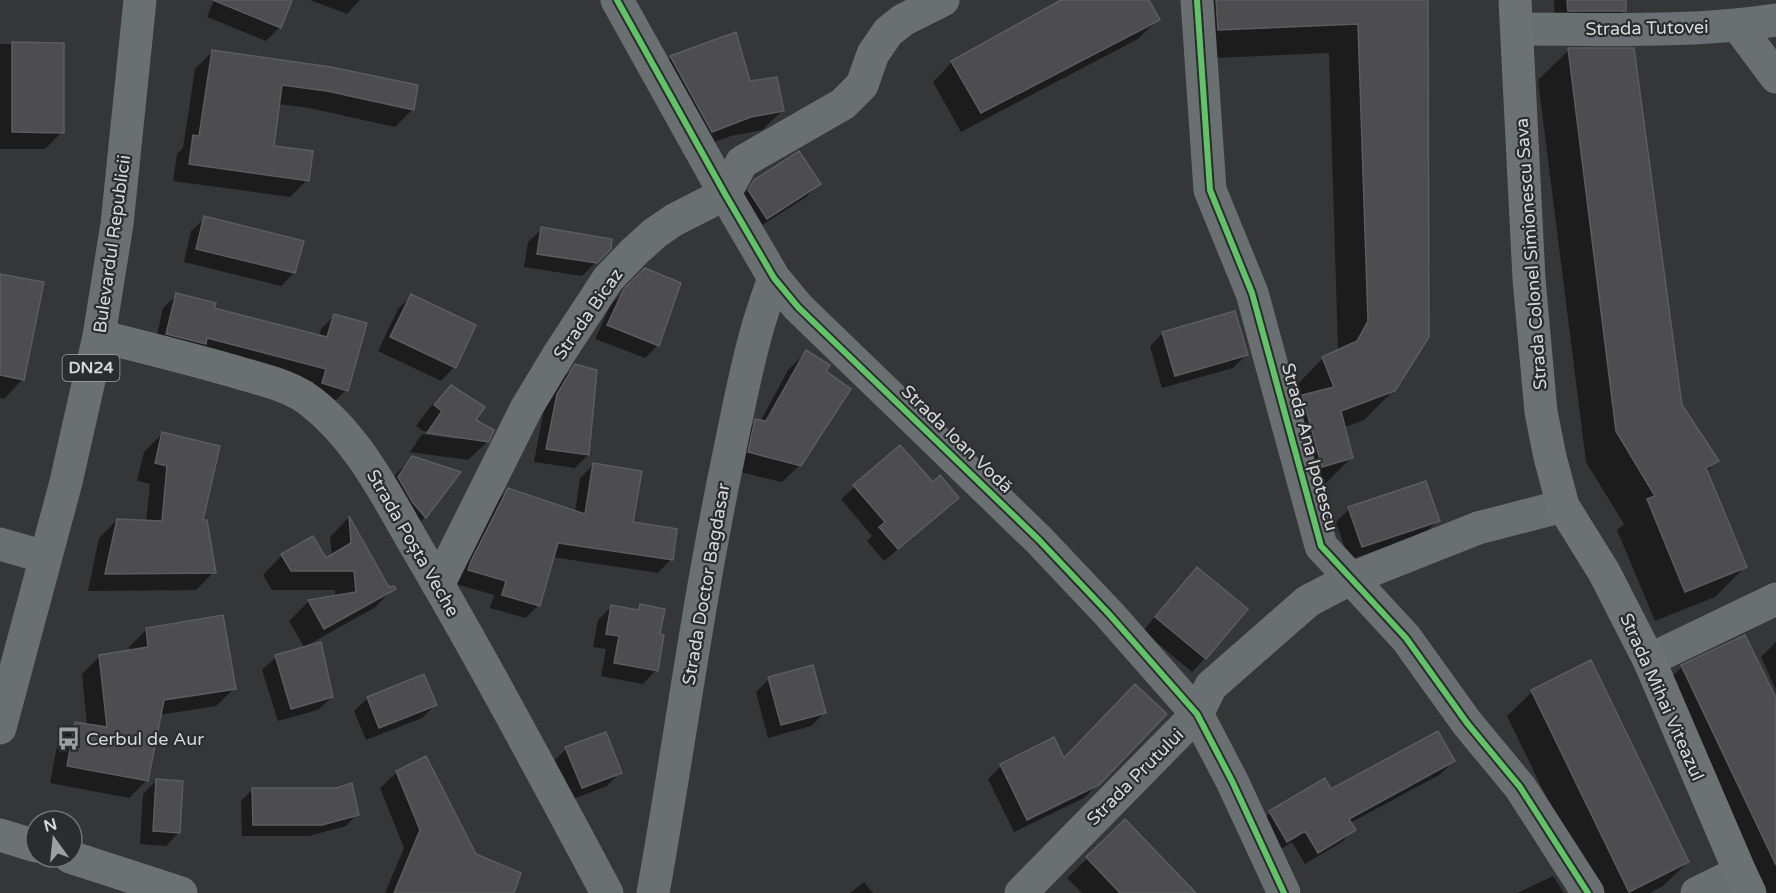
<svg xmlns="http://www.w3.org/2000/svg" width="1776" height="893" font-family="'Varela Round',sans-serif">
  <rect width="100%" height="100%" fill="#353637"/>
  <!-- shadow -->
  <path fill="#0007" d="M214 0H291L279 28 266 41 207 17Z
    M310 0H360L347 14Z
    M1064 0H1147L1158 19 1138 39 961 132 933 82 952 62Z
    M1187 0H1426L1394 390 1364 420 1343 428 1352 457 1322 487 1294 388 1323 358 1338 351 1329 53 1189 59Z
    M1554 0H1624L1625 10 1611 23H1555Z
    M0 44H63L62 132 45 149H0Z
    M1569 50 1680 405 1717 461 1706 472 1745 567 1715 597 1655 621 1617 530 1624 524 1586 462 1538 80Z
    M212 52 413 109 395 127 309 108 278 104 272 147 307 180 290 197 173 181 177 154 183 148 195 69Z
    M671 57 749 83 782 111 762 130 731 136 692 150 651 76Z
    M754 181 819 184 806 197 753 231 741 195Z
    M205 218 294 273 281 286 184 262 191 231Z
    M542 229 609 249 582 276 524 267 528 242Z
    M645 270 658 345 645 358 595 339 611 304Z
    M0 275 23 379 4 399 0 398Z
    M177 295 213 309 319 336 321 329 334 316 346 390 333 403 310 397 314 382 196 351 154 347 163 308Z
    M412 295 474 326 454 367 441 381 378 351 398 309Z
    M1163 333 1246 355 1233 368 1162 388 1150 346Z
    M806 352 824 372 800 465 782 482 732 470 738 438 756 421 760 422 788 370Z
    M575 366 588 455 575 468 534 462 544 409 562 379Z
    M451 387 488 441 468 460 410 452 422 434 458 439 461 436 423 431 416 426 431 406Z
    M162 434 201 521 214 572 196 590 88 591 99 538 117 520 146 522 150 484 137 481 144 452Z
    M900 447 932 484 957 498 944 511 884 561 867 541 872 536 841 499Z
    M412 458 425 517 406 536 393 477Z
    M594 464 632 524 671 559 658 573 552 557 539 605 525 618 490 608 494 595 456 584 495 503 508 489 575 512 580 478Z
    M1349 509 1438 520 1425 533 1349 560 1336 522Z
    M348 518 388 588H394L374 608 304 647 289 621 308 602 335 597V590H272L263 575 282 555 325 560 332 556 330 537Z
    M1197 569 1205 658 1192 672 1143 631 1184 582Z
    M641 606 658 635 656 670 643 684 601 676 606 649 593 647 598 620 611 607 636 611Z
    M147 629 234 689 216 706 159 715 147 780 129 798 50 783 58 741 76 723 87 725 82 674 100 656 130 651 129 647Z
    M1776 642V690L1761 657Z
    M276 657 332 697 318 710 278 721 262 670Z
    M1591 662 1688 862 1663 886 1650 893H1593L1507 716 1532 692Z
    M1682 667 1776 701V893H1753L1657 691Z
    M769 679 824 713 811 726 768 738 756 692Z
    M368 698 435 705 422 718 366 740 354 711Z
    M566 749 620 772 607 786 568 801 553 762Z
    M1064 760 1098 784 1084 798 1014 832 988 779 1001 766Z
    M1453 761 1441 774 1350 823 1354 830 1342 842 1305 864 1292 842 1274 853 1257 825 1270 813 1324 780 1331 791Z
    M397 772 475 855 513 893H385L404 848 380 788Z
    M156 781 179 832 166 846 140 844 143 794Z
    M253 789 336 790 357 814 346 826 309 836H242L241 801Z
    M1125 822 1194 893H1082L1067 878Z
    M1553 876 1564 893H1517Z
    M864 882 873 893H850Z"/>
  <!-- building -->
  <path fill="#4d4d4f" stroke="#5b5c5d" stroke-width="1.5" d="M213 0H292L281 28Z
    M1061 0H1149L1160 20 981 113 951 61Z
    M1216 0H1428L1429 337 1395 391 1341 411 1353 458 1322 467 1302 395 1334 387 1322 357 1357 341 1368 321 1358 24 1218 30Z
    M1567 0H1626V11H1568Z
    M736 32 750 81 777 77 784 111 751 117 712 132 670 56Z
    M12 42 64 43V133L12 132Z
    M1568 48H1634L1682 405 1719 461 1706 468 1747 567 1685 592 1647 499 1655 496 1616 431Z
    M212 50 331 67 418 85 414 110 327 91 282 85 274 146 313 151 309 181 189 164 193 135 199 136Z
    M799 151 821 184 767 219 748 190 754 180Z
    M204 216 304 241 295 273 196 249Z
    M541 227 612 239 611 249 597 263 537 254Z
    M645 268 681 283 659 346 607 325 624 289Z
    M0 274 44 282 24 380 0 375Z
    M176 293 216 303 214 308 327 337 334 314 367 323 348 391 322 383 326 369 207 338 206 344 166 334Z
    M411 294 476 325 456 368 390 337Z
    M1235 311 1248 355 1175 376 1162 332Z
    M806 350 830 365 826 371 851 389 801 466 748 452 755 419 766 421Z
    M575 364 597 370 589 455 546 449 557 394Z
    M451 385 485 407 476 420 494 430 489 442 427 433 442 411 434 405Z
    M162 432 220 446 203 520H207L216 573 105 574 117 519 162 521 167 466 155 463Z
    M900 445 933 482 940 475 959 498 898 549 879 527 885 522 853 485Z
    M412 456 461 472 426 518 413 503 398 477Z
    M593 463 642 471 633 522 677 529 673 560 558 543 540 606 502 595 506 581 468 570 471 561 508 488 585 514Z
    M1426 481 1440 521 1362 547 1348 507Z
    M349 516 389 587 394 586 396 589 324 629 308 600 356 592 354 571H291L281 554 313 536 326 558 351 543Z
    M1197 567 1248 609 1206 659 1155 617Z
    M640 604 665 609 660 634 664 635 658 671 614 663 619 636 606 634 611 605 639 610Z
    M223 615 236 689 164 700 148 781 67 766 75 722 107 727 99 655 148 647 146 628Z
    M1745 635 1776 698V865L1681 665Z
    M321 642 333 697 291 709 275 655Z
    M1591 660 1689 862 1629 892 1531 690Z
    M813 665 826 713 781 725 768 677Z
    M424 674 437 705 379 728 367 697Z
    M1135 684 1167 714 1099 785 1027 820 1000 764 1054 737 1064 758Z
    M1438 731 1455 761 1349 819 1356 830 1318 853 1305 831 1287 842 1269 811 1325 778 1331 789Z
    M606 732 622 773 582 788 565 747Z
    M426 756 476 854 521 873 514 893H394L420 830 396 771Z
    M156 779 183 781 180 833 153 831Z
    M352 783 359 815 322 825H253L252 788H336Z
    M1125 819 1196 893H1120L1086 857Z"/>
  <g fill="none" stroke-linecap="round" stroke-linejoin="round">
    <!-- street -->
    <path stroke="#6a6f72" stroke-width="33" d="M617 0 725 194 774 278 798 307 1039 540 1109 614 1197 714 1232 781 1284 893
      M1197 0 1210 190 1252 293 1321 546 1406 638 1467 723 1520 787 1588 893
      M1738 26 1776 77
      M1517 29C1603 29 1691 33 1776 20
      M99 336C147 348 196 360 243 374 266 381 291 386 310 401 361 440 389 501 421 555 486 666 546 779 607 893
      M0 544 45 557
      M438 585 527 407 559 354 608 279 634 252 655 233 674 220 725 194 742 162 843 104 862 85 873 54 888 32 903 20 943 0
      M1649 660 1776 599
      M653 893C679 748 698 602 728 459 737 416 745 372 757 330 762 312 768 295 774 278
      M1021 893 1197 714 1211 686 1308 601 1352 578 1478 528 1563 506
      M1697 893 1740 872"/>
    <!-- secondary -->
    <path stroke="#6c7274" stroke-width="33" d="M1515 0 1529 279 1541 412 1550 457 1563 506 1604 572 1649 660 1740 872 1750 893
      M0 835 36 846
      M70 857 181 893"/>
    <!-- primary -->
    <path stroke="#6a6f72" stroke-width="33" d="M0 728 66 482 99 336 117 224 140 0"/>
    <defs>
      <path id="cycleway" d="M617 0 725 194 774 278 798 307 1039 540 1109 614 1197 714 1232 781 1284 893
        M1197 0 1210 190 1252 293 1321 546 1406 638 1467 723 1520 787 1588 893"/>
    </defs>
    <!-- cycleway casing -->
    <use href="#cycleway" stroke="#2a2d2e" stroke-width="10"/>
    <!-- cycleway -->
    <use href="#cycleway" stroke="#61c268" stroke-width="6"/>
  </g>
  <!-- icons -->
  <defs>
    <symbol id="bus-bare" viewBox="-9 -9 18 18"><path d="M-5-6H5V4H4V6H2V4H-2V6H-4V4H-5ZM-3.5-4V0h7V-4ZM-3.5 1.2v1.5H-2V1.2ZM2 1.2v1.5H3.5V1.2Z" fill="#9e9fa0" stroke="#2a2d2e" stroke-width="2.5" paint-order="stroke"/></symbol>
  </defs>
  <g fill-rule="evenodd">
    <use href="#bus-bare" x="52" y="722" width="33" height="33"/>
  </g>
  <g text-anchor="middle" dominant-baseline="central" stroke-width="4.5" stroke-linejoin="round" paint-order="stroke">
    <!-- shield labels -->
    <rect fill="#2a2d2e" stroke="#a3a5a6" stroke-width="1.5" x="62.5" y="355" width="57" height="26" rx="4.5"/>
    <g font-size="16" font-weight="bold" fill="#d7d8d9">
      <text x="91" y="368">DN24</text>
    </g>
    <!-- street labels -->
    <g font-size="18" fill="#d7d8d9" stroke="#2a2d2e">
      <text transform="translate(1647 28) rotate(-1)">Strada Tutovei</text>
      <text transform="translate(112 244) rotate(-82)">Bulevardul Republicii</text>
      <text transform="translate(1531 254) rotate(-94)">Strada Colonel Simionescu Sava</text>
      <text transform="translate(588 314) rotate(-55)">Strada Bicaz</text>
      <text transform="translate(957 439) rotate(44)">Strada Ioan Vodă</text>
      <text transform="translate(1310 447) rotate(75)">Strada Ana Ipotescu</text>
      <text transform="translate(413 543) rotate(60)">Strada Poșta Veche</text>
      <text transform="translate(706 584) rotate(-80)">Strada Doctor Bagdasar</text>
      <text transform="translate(1662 697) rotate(66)">Strada Mihai Viteazul</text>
      <text transform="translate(1135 777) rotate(-45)">Strada Prutului</text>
    </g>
    <!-- poi labels -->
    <g font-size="18" fill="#d7d8d9" stroke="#2a2d2e" text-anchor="start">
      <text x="86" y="739">Cerbul de Aur</text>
    </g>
  </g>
  <!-- north arrow -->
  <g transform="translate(54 839) rotate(345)"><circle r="28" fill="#2a2d2e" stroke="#6f7172" stroke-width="1.5"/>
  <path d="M0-4.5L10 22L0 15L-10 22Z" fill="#9e9fa0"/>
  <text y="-9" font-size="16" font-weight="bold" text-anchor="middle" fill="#d7d8d9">N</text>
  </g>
</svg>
